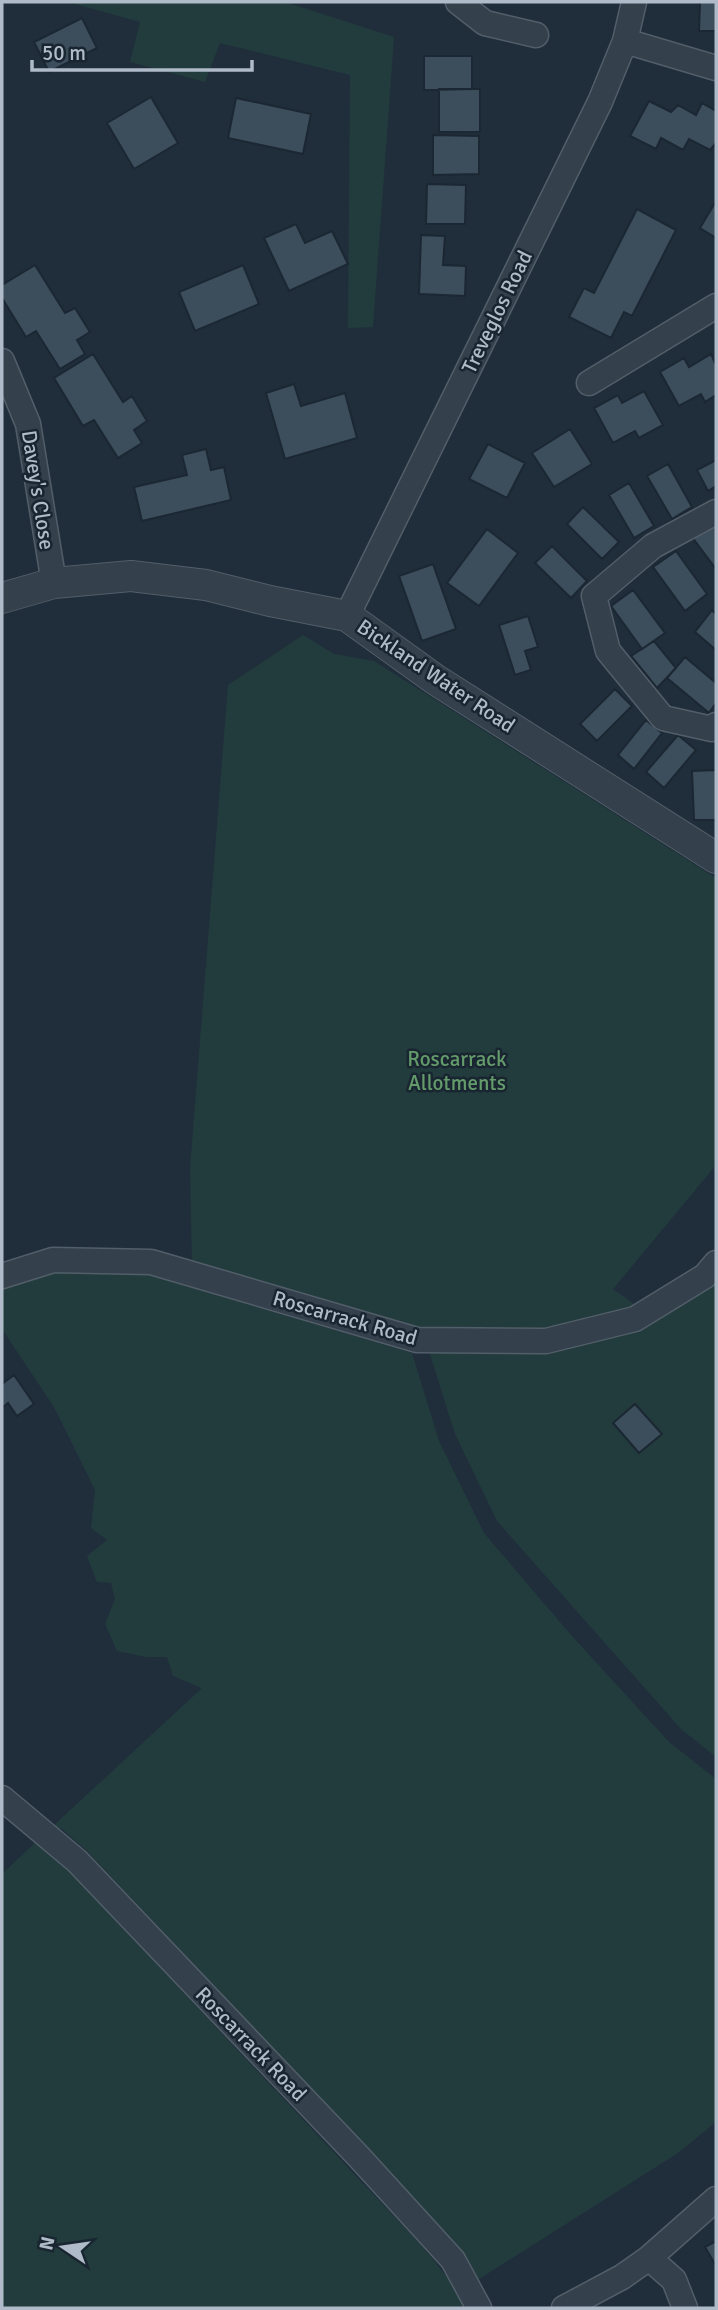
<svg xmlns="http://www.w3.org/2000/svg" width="718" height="2310" font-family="Signika,sans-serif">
  <rect width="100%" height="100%" fill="#202e3c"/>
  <!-- green -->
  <path fill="#223c3d" d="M68 2H285L394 37 373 327 348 328 350 75 220 43 205 82 130 62 140 22Z
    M303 635 334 654 374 661 716 878V1165L613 1289 640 1308 547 1330 417 1329 192 1265 190 1168 228 685Z
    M57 1267 60 1272 149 1275 412 1353 439 1441 484 1533 571 1635 669 1742 716 1779V2122L678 2153 479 2279 462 2252 369 2150 85 1849 62 1829 52 1827 202 1688 173 1676 167 1657H146L117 1651 105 1624 115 1599 111 1583 97 1582 87 1556 107 1540 91 1528 95 1490 54 1407 2 1329V1285Z
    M716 1282V1757L681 1729 497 1521 455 1434 428 1348 638 1327Z
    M39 1839 43 1848 67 1869 421 2245 456 2288 467 2308H2V1874Z"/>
  <!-- building -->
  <path fill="#3c4d5b" stroke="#1b2732" stroke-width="2" d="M700 2H716V31H699Z
    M82 18 97 48 49 72 34 42Z
    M424 56H472V89L424 90Z
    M439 89H480V132H439Z
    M151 97 178 143 134 169 107 123Z
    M236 98 311 114 303 154 228 138Z
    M649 101 671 112 678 105 696 115 702 103 716 111V143L710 150 689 139 683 150 661 138 656 149 630 136Z
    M433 135 479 136V174L433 175Z
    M427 184 466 185 465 224H426Z
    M716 201V238L700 228Z
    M637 209 676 230 632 316 624 312 611 338 569 317 584 288 594 293Z
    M296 224 305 243 332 231 348 264 289 291 264 238Z
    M421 235 445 236 443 265 466 266 465 296 419 294Z
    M35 265 65 313 75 308 90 332 77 340 85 354 60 369 36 331 26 337 2 298V285Z
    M243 265 259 304 195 331 179 292Z
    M93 354 123 402 132 396 147 421 134 430 142 443 118 458 94 420 83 426 54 378Z
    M711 354 716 365V395L705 402 701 394 679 406 660 372 684 358 689 367Z
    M294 384 301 406 345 393 357 438 285 459 266 393Z
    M644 391 663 425 639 438 635 431 613 443 594 408 618 395 622 403Z
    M570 429 592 464 554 487 532 453Z
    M488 444 525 463 507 498 469 479Z
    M206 449 211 470 224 467 231 500 142 521 134 487 187 475 182 455Z
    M716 460V486L708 491 697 470Z
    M668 464 692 507 672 519 647 476Z
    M629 483 654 526 634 538 609 495Z
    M583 507 619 542 602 559 567 524Z
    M716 522V569L692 537Z
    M487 529 518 553 479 606 447 583Z
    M552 546 587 581 571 598 535 563Z
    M676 551 707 594 685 611 653 567Z
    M433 564 456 629 422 641 399 576Z
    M633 590 665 633 642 649 611 606Z
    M712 610 716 614V650L695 632Z
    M528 616 538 647 525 651 531 670 515 675 499 625Z
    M654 641 676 668 657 688 631 656Z
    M685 657 716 683V703L709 713 667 678Z
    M615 689 632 706 597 741 580 724Z
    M646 720 662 733 634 769 618 755Z
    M678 735 696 750 664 788 646 772Z
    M716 770V820H694L692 771Z
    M14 1375 34 1404 17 1416 8 1403 2 1408V1384Z
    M635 1404 662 1434 639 1453 613 1423Z
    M716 2241V2266L705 2247Z"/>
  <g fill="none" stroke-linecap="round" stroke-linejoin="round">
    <defs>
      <path id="minor" d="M458 2 485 23 536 35
        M625 41 716 68
        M2 361 28 424 54 583
        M589 383 716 306
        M716 512 653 546 594 596 608 651 663 718 712 729 716 725
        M347 616 600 102 625 41 634 2
        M2 1276 53 1260 151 1262 417 1340 546 1341 635 1319 705 1276 716 1263
        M2 1798 77 1861 359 2157 453 2260 479 2308
        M649 2258 716 2199
        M564 2308 622 2277 649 2258 674 2280 685 2308"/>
      <path id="tertiary" d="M2 598 54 583 131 576 206 585 270 601 347 616 436 680 716 858"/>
    </defs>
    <!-- minor casing -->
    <use href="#minor" stroke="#525e69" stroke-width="27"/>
    <!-- tertiary casing -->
    <use href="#tertiary" stroke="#525e69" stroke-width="32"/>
    <!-- minor -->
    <use href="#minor" stroke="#34404c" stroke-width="24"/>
    <!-- tertiary -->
    <use href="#tertiary" stroke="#34404c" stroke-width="30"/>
  </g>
  <g text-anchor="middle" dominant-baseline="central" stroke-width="5" stroke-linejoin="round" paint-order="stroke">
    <!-- street labels -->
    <g font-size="21" fill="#afbbc8" stroke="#192530">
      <text transform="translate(497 312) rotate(-64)">Treveglos Road</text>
      <text transform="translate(38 490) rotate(81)">Davey's Close</text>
      <text transform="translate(436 676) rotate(34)">Bickland Water Road</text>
      <text transform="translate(345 1318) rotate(16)">Roscarrack Road</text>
      <text transform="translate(251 2044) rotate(46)">Roscarrack Road</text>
    </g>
    <!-- park labels -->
    <g font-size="21" fill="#649b6b" stroke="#192530">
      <text x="457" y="1059">Roscarrack<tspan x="457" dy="24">Allotments</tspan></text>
    </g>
  </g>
  <!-- border -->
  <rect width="718" height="2310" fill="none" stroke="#afbbc8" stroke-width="7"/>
  <!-- north arrow -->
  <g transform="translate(63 2247) rotate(283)" stroke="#192530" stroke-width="5" paint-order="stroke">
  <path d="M0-5L12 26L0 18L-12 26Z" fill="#afbbc8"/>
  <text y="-10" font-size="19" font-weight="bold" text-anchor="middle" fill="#afbbc8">N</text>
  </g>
  <!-- scale -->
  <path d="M32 60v10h220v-10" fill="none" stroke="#afbbc8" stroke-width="3.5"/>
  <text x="42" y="60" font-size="21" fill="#afbbc8" stroke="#192530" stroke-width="5" paint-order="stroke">50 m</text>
</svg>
